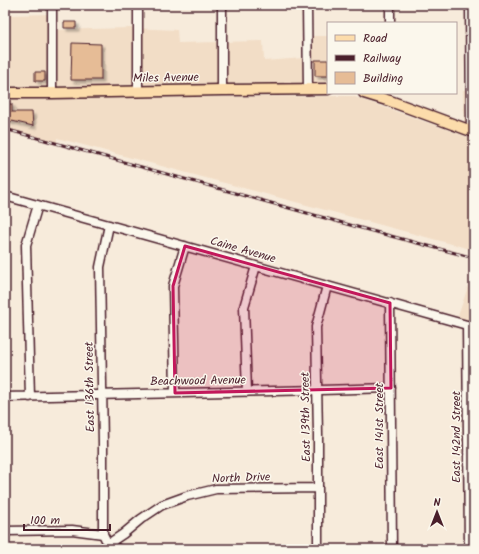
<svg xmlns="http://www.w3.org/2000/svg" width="479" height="554" font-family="Kalam,sans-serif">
  <defs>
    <filter id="shadow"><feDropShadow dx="3" dy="3" stdDeviation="1" flood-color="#0004"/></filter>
  </defs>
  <rect width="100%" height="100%" fill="#f7ebdb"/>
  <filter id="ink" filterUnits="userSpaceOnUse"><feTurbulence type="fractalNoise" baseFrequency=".025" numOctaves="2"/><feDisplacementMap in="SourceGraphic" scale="8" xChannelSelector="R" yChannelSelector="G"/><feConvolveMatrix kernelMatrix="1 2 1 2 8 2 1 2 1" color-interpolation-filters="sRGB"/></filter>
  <g filter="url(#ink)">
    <!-- built -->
    <path fill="#f2ddc6" d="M5 5H8V15L52 14V30L130 28 177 30 178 43 263 41 264 61 304 58 305 36H328V89L57 93V98L352 96 474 139V250L57 138V143L5 129Z
      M463 90H474V132L462 128 464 122Z
      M472 275H474V327L456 322Z"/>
    <!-- building -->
    <path fill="#e6bc96" stroke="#4a1f2b" filter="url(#shadow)" d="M64 22H76V28H64Z
      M72 43 101 44V80H71Z
      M315 60H328V76H315Z
      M35 72H45V81H35Z
      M5 104H12V112H32L33 126 12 121V122L5 120Z"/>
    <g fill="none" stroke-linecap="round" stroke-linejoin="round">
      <defs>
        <path id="minor" d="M222 5V90
          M307 5 308 90
          M390 5V23
          M470 5 471 131
          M138 91V5
          M52 93V5
          M5 196 474 327
          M390 303 392 549
          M467 325 469 549
          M247 392 244 307 256 266
          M175 393 173 286 185 246
          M5 397 321 390 391 388
          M30 397 26 245 38 205
          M5 531 72 530 103 534
          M108 544 123 534 141 519 162 505 187 496 216 489 318 488
          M108 544 118 549
          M108 549V544L103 534V444L100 267 109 225
          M318 549V435L316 327 327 286"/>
        <path id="major" d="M5 93H52L222 90 328 89
          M364 93 390 101 474 132"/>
      </defs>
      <!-- minor casing -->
      <use href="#minor" stroke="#4a1f2b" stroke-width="11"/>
      <!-- major casing -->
      <use href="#major" stroke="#4a1f2b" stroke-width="13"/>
      <!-- minor -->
      <use href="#minor" stroke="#fbf7ec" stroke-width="8"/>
      <!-- major -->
      <use href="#major" stroke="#fcdcab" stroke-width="10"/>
      <defs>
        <path id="rail" d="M5 129 368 230 474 258"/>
      </defs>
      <!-- rail casing -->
      <use href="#rail" stroke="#4a1f2b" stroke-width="3"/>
      <!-- rail -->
      <use href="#rail" stroke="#fbf7ec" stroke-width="1.5" stroke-dasharray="4.5" stroke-linecap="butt"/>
    </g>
  </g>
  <!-- marked area -->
  <path fill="#c2185b" fill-opacity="0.2" stroke="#c2185b" stroke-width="3" stroke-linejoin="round" d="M185 246 390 303 391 388 175 393 173 286Z"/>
  <g text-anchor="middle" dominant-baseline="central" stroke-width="3" stroke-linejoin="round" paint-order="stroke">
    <!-- street labels -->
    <g font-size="12" fill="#4a1f2b" stroke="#fbf7ec">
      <text transform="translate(166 78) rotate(-1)">Miles Avenue</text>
      <text transform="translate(243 250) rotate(16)">Caine Avenue</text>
      <text transform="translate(198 381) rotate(-1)">Beachwood Avenue</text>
      <text transform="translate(90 387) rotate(-91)">East 136th Street</text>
      <text transform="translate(306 417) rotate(-91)">East 139th Street</text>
      <text transform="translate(379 426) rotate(-90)">East 141st Street</text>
      <text transform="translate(456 437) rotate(-90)">East 142nd Street</text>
      <text transform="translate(241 478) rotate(-2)">North Drive</text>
    </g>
  </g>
  <!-- margin -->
  <rect width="479" height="554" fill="none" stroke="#fbf7ec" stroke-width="20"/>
  <rect x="10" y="10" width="459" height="534" fill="none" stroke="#4a1f2b" stroke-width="1.5" filter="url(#ink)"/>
  <!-- legend -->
  <rect x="327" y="22" width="130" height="72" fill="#fbf7ec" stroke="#b4a19f"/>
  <rect x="335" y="35" width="20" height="6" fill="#fcdcab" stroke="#b4a19f"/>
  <text x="363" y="42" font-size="12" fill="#4a1f2b">Road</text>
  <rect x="335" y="55" width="20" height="6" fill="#4a1f2b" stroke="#b4a19f"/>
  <text x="363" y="62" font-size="12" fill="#4a1f2b">Railway</text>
  <rect x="335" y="72" width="20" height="12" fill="#e6bc96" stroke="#b4a19f"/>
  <text x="363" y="82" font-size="12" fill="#4a1f2b">Building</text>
  <!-- north arrow -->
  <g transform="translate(437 512)" stroke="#fbf7ec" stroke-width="3" paint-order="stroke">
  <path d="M0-3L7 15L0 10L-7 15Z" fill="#4a1f2b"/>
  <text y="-6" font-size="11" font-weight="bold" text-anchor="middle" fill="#4a1f2b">N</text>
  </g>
  <!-- scale -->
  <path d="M24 524v6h86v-6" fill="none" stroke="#4a1f2b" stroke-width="2"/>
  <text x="30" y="524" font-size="12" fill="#4a1f2b" stroke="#fbf7ec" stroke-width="3" paint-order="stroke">100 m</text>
</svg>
